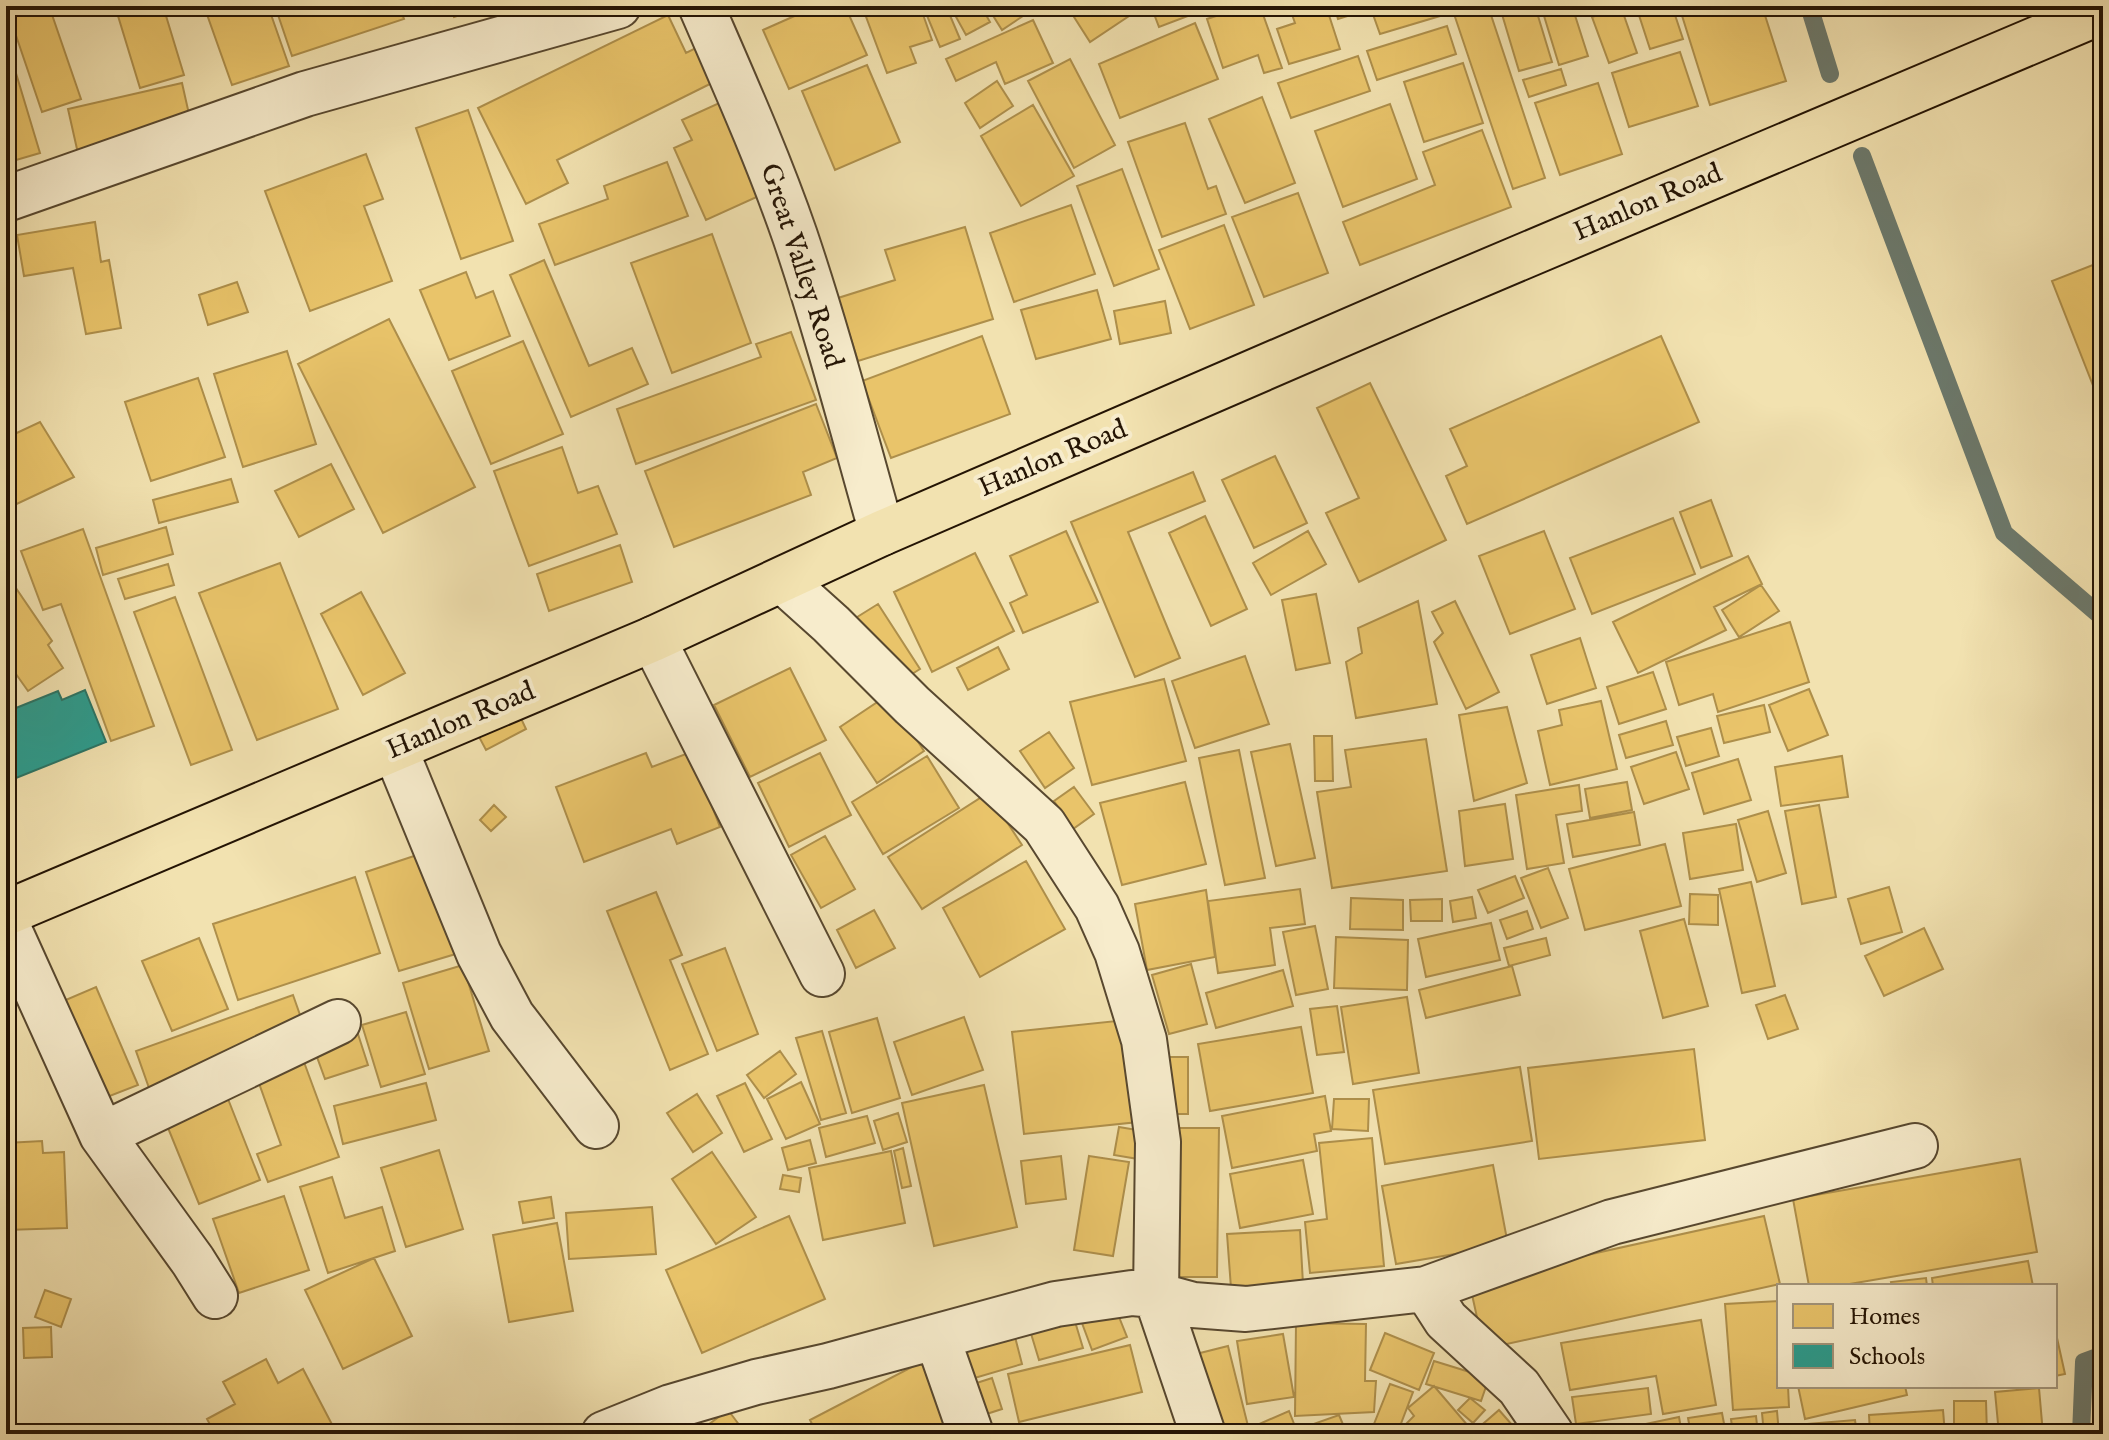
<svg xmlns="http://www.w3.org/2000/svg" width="2109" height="1440" font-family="'IM FELL English',serif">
  <rect width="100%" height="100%" fill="#f2e2b0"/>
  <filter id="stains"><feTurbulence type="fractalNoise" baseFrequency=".0025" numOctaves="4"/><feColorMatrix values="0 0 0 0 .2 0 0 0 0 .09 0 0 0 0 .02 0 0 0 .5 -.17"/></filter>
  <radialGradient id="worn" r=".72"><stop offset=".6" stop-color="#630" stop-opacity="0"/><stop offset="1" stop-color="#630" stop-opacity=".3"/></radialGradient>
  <!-- homes -->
  <path fill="#e9c46a" stroke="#ae8f4b" stroke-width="2" d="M26 6H49L81 99 42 112 8 12Z
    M115 6H163L184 75 140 88Z
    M204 6H268L289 66 232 85Z
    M275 6H399L404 19 292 56Z
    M451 6H488L454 17Z
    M817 6H845L867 55 789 89 763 30Z
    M862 6H920L932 40 910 47 916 63 887 73Z
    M923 6H946L960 39 940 47Z
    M950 6H981L990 22 966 35Z
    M987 6H1021L1026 14 1002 30Z
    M1067 6H1144L1090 42Z
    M1151 6H1214L1159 27Z
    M1246 6H1260L1282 68 1264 73 1258 55 1223 68 1207 19Z
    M1289 6H1326L1340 49 1289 64 1277 29 1295 23Z
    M1334 6H1361L1363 11 1338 19Z
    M1370 6H1437L1440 16 1380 34Z
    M1478 6H1488L1545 178 1513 189 1454 14Z
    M1518 6H1535L1552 62 1519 71 1501 11Z
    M1541 6H1572L1588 56 1559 65Z
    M1636 6H1672L1683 39 1650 49Z
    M1679 6H1762L1786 81 1710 105Z
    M1621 7 1637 53 1609 63 1592 17Z
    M668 15 686 53 702 45 718 80 557 160 568 183 526 204 478 108Z
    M1033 20 1053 63 1005 84 996 62 956 81 946 59Z
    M1195 23 1218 79 1120 118 1099 64Z
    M1447 26 1456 54 1377 80 1367 51Z
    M6 40 40 153 6 163Z
    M1680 52 1698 106 1629 127 1612 73Z
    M1358 56 1370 91 1291 118 1278 83Z
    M1070 59 1115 145 1074 168 1028 81Z
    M1463 63 1483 123 1424 142 1404 82Z
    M867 65 900 142 835 170 802 91Z
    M1561 69 1566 85 1529 97 1523 80Z
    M997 81 1013 106 980 128 965 103Z
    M182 83 193 132 79 158 68 109Z
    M1598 83 1622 154 1560 175 1535 103Z
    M1262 97 1295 183 1245 203 1209 119Z
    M728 99 770 191 706 220 674 148 692 140 682 120Z
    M1390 104 1417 179 1343 207 1315 131Z
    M1033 105 1074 176 1021 206 981 136Z
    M468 110 513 241 461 259 416 128Z
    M1185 123 1208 189 1216 186 1226 214 1162 237 1128 142Z
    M1482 130 1511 207 1360 265 1343 222 1435 185 1423 152Z
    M366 154 383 199 364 206 392 281 310 311 265 191Z
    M667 162 688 216 555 265 539 224 608 199 604 186Z
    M1122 169 1159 269 1114 286 1077 186Z
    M1298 193 1328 273 1264 297 1232 217Z
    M1071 205 1095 274 1014 302 990 233Z
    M95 222 101 262 109 260 121 328 86 334 73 268 24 276 17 235Z
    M1224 225 1254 305 1190 329 1159 250Z
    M965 227 993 319 858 361 838 298 895 280 885 250Z
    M712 234 751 343 672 373 631 263Z
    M544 260 589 366 632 348 648 384 571 417 510 275Z
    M2103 261V384L2094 388 2052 281Z
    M466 272 476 298 493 291 510 336 449 360 420 290Z
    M237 282 248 312 208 325 199 295Z
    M1097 290 1111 339 1036 359 1021 310Z
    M1165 301 1171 333 1120 344 1114 311Z
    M389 319 475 487 383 533 298 364Z
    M791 332 816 400 636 464 617 409 761 357 756 344Z
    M982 336 1010 414 891 458 862 381Z
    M1661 336 1699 422 1467 524 1446 476 1467 466 1450 429Z
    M523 341 563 434 491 464 452 371Z
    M287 351 316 444 243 467 214 374Z
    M198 378 225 457 151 481 125 402Z
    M1370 383 1446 540 1359 582 1326 513 1359 498 1317 408Z
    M816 404 837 458 803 472 811 495 674 547 645 471Z
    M40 422 74 477 6 509V438Z
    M562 447 578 493 598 486 617 534 529 566 494 471Z
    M1275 456 1307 523 1254 548 1222 480Z
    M331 464 354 509 299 537 275 491Z
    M1193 472 1205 501 1128 532 1180 658 1135 677 1071 522Z
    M231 479 238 502 159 523 153 500Z
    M1711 500 1732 556 1701 568 1680 512Z
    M1205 516 1247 609 1211 626 1169 533Z
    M1673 518 1695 574 1592 614 1570 558Z
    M166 527 173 554 103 575 96 548Z
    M83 529 154 726 111 741 61 604 43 610 21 551Z
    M1066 531 1098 602 1023 633 1010 603 1027 595 1010 556Z
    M1308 531 1326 564 1271 595 1253 563Z
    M1544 531 1575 609 1510 634 1479 556Z
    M620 545 632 582 549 611 537 574Z
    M975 553 1014 631 932 672 894 592Z
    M1748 556 1762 584 1714 607 1726 630 1638 673 1613 622Z
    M280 563 338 709 257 740 199 593Z
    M168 564 174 585 125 599 118 579Z
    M7 575 52 641 48 645 63 668 28 691 6 660Z
    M1761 585 1779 611 1739 637 1722 610Z
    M361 592 405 673 363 695 321 614Z
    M1316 594 1330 663 1296 670 1282 600Z
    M175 597 232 750 191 765 134 612Z
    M1418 601 1437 704 1356 718 1346 662 1362 653 1358 628Z
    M1455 601 1499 692 1466 709 1434 642 1443 633 1432 612Z
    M878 604 920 669 896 684 854 619Z
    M1790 622 1809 682 1718 712 1713 694 1679 705 1666 662Z
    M1580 638 1596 688 1547 704 1531 655Z
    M998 647 1009 669 968 690 957 668Z
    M1245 656 1269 724 1195 748 1172 681Z
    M790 668 826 740 750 777 714 705Z
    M1653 672 1666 709 1619 724 1607 687Z
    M1164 679 1186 761 1092 785 1070 702Z
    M1809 689 1828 735 1788 751 1769 705Z
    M888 695 924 751 877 783 840 727Z
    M1601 701 1617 769 1550 785 1538 731 1562 725 1559 710Z
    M1764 705 1770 732 1724 743 1717 716Z
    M1507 707 1527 783 1474 801 1459 715Z
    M518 712 526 729 486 750 477 733Z
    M1666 721 1673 745 1626 758 1619 735Z
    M1711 728 1719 756 1686 766 1677 737Z
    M1049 732 1074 768 1045 788 1020 751Z
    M1314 736H1332L1333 781H1315Z
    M1426 739 1447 871 1332 888 1317 792 1351 787 1345 750Z
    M1290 744 1315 858 1276 866 1251 752Z
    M1239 750 1265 878 1225 885 1199 758Z
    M691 752 720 827 677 844 671 829 584 862 556 787 646 753 652 767Z
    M1676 752 1689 789 1644 804 1631 767Z
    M820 753 851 815 789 847 758 783Z
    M927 756 959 808 883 854 852 802Z
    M1842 756 1848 797 1781 806 1775 767Z
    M1738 759 1751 800 1704 814 1692 773Z
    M1185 782 1206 864 1122 885 1100 803Z
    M1627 782 1632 810 1590 818 1585 789Z
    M1579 785 1582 811 1556 815 1564 863 1527 869 1516 795Z
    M1074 787 1094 814 1073 829 1054 801Z
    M988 793 1022 845 922 909 888 857Z
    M1505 804 1513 859 1465 866 1459 811Z
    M494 805 506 817 491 831 480 820Z
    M1819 805 1836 897 1802 904 1785 811Z
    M1768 811 1786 873 1757 882 1738 820Z
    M1634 812 1640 845 1573 857 1567 824Z
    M1736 824 1743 870 1690 879 1683 833Z
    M825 836 855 889 821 908 791 855Z
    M1665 844 1681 906 1585 930 1569 869Z
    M426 852 459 953 399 971 366 872Z
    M1026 861 1065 929 980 977 943 908Z
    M1548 868 1568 918 1541 928 1521 878Z
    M1515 876 1524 898 1488 913 1478 890Z
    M355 877 380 953 238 1000 213 924Z
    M1751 882 1775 986 1742 993 1719 889Z
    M1889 887 1902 932 1861 944 1848 899Z
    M1300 889 1305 924 1270 928 1275 965 1218 973 1208 901Z
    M1206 890 1215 957 1147 970 1135 904Z
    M656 892 682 955 670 960 708 1054 670 1070 607 911Z
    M1690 894 1718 895V925L1689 924Z
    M1472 897 1476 918 1453 922 1450 901Z
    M1351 898 1403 900V930L1350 929Z
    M1442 899V921H1411L1410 900Z
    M874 910 895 948 856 968 837 930Z
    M1527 911 1533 929 1507 939 1500 920Z
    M1684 919 1708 1006 1663 1018 1640 931Z
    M1491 923 1500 960 1426 977 1418 939Z
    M1315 926 1328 989 1296 995 1283 932Z
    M1924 928 1943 969 1884 996 1865 956Z
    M1336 937 1408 940 1407 990 1334 988Z
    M199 938 228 1009 172 1031 142 961Z
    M1546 938 1550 955 1509 966 1504 948Z
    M725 948 758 1034 717 1051 682 964Z
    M1191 964 1207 1024 1169 1034 1152 975Z
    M463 965 489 1051 429 1069 403 983Z
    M1512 966 1520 995 1426 1018 1419 990Z
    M1283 970 1293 1006 1216 1028 1206 993Z
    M96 987 138 1085 102 1099 61 1002Z
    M293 995 306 1032 149 1088 136 1051Z
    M1785 995 1798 1029 1768 1039 1756 1005Z
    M1407 997 1419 1073 1353 1084 1341 1007Z
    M1337 1006 1344 1052 1317 1055 1310 1009Z
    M406 1012 425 1074 381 1087 362 1025Z
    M964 1017 983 1070 912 1095 894 1042Z
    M877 1018 900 1098 852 1113 829 1032Z
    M1126 1020 1138 1122 1024 1134 1012 1032Z
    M1301 1027 1313 1093 1210 1111 1198 1044Z
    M357 1031 368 1065 325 1079 313 1046Z
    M822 1031 846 1113 821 1120 796 1038Z
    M1694 1049 1705 1140 1539 1159 1528 1068Z
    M780 1051 796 1074 764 1098 747 1075Z
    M301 1054 339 1157 268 1182 257 1154 281 1145 255 1072Z
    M1166 1057H1188V1114H1166Z
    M1520 1067 1532 1141 1385 1164 1373 1090Z
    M801 1082 820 1124 786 1139 767 1099Z
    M426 1083 436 1120 343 1144 334 1106Z
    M745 1083 772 1139 744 1152 717 1096Z
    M984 1085 1017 1227 934 1246 902 1103Z
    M697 1094 722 1133 693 1152 667 1113Z
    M1325 1096 1331 1131 1314 1134 1317 1151 1232 1168 1222 1116Z
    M228 1099 260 1180 199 1204 166 1123Z
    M1334 1099H1369L1368 1131 1332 1129Z
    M898 1113 907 1142 883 1150 874 1121Z
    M867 1116 875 1143 826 1157 819 1128Z
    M1119 1127 1149 1132 1144 1160 1114 1155Z
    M1166 1128H1219L1217 1277H1166Z
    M1372 1138 1384 1266 1310 1273 1305 1222 1327 1219 1319 1143Z
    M810 1140 816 1163 788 1170 782 1148Z
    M42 1141 43 1153 64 1152 67 1228 6 1230V1143Z
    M903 1148 911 1186 902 1188 894 1151Z
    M439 1150 463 1229 406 1247 381 1168Z
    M891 1151 905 1223 823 1240 809 1168Z
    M712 1152 756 1217 716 1244 672 1179Z
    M1061 1156 1066 1199 1026 1204 1021 1161Z
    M1089 1156 1129 1162 1113 1256 1074 1250Z
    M2020 1159 2037 1252 1838 1286H1809L1793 1199Z
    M1303 1160 1313 1214 1240 1228 1230 1174Z
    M1493 1165 1508 1245 1396 1264 1382 1186Z
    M783 1175 801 1178 799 1192 780 1189Z
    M332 1177 345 1218 382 1207 395 1251 328 1273 300 1187Z
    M284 1196 309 1270 239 1293 213 1219Z
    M551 1197 554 1218 523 1223 519 1202Z
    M652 1207 656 1254 569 1259 566 1213Z
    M789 1216 825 1299 702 1353 666 1270Z
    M1764 1216 1780 1284 1484 1349 1469 1281Z
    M557 1223 573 1311 509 1322 493 1235Z
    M1300 1230 1303 1284 1231 1288 1227 1234Z
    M374 1258 412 1336 343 1369 305 1290Z
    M2028 1261 2033 1286H1933L1932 1278Z
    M1926 1278 1927 1286H1892L1891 1282Z
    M45 1290 71 1299 61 1327 35 1317Z
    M1779 1301V1386H1788L1789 1407 1733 1410 1725 1304Z
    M1113 1302 1127 1337 1092 1350 1079 1315Z
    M1073 1315 1083 1348 1039 1360 1029 1327Z
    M1701 1320 1716 1405 1663 1414 1656 1376 1570 1390 1561 1343Z
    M1296 1323 1366 1324 1365 1381H1376L1374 1412 1295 1416Z
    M51 1327 52 1357 24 1358 23 1328Z
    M2055 1329 2065 1374 2055 1376Z
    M1385 1333 1434 1353 1419 1390 1370 1370Z
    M1283 1334 1294 1397 1247 1404 1237 1341Z
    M1015 1337 1022 1364 961 1382 953 1354Z
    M1130 1345 1142 1392 1019 1422 1008 1374Z
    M1228 1346 1250 1434H1216L1196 1354Z
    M929 1358 962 1419 934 1434H817L810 1420Z
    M266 1359 278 1383 303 1369 337 1434H215L207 1419 235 1404 223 1382Z
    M1434 1361 1489 1378 1481 1401 1426 1384Z
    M992 1378 1002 1409 971 1419 961 1388Z
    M1390 1384 1413 1392 1397 1434H1370Z
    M2103 1384V1428L2095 1386Z
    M1434 1386 1475 1434H1405L1401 1429 1414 1416 1408 1408Z
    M1798 1386H1905L1907 1395 1805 1419Z
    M1648 1388 1651 1414 1576 1424 1572 1397Z
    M2039 1388 2043 1434H1999L1995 1392Z
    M1470 1398 1485 1410 1473 1423 1458 1410Z
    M1954 1401H1986L1987 1434H1954Z
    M728 1410 746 1434H696Z
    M1499 1410 1520 1434H1479L1476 1430Z
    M1943 1410 1945 1434H1870L1869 1415Z
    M1289 1411 1298 1434H1261L1257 1425Z
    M1777 1411 1779 1434H1764L1762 1413Z
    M1722 1413 1726 1434H1691L1688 1418Z
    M1339 1415 1347 1434H1308L1305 1427Z
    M1756 1416 1758 1434H1733L1731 1419Z
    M1679 1417 1682 1434H1637L1636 1426Z
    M1855 1420 1857 1434H1809L1808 1424Z
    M1805 1425 1806 1434H1783L1782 1427Z"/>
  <!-- schools -->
  <path fill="#2a9d8f" stroke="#287465" stroke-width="2" d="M85 690 106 742 6 782V712L58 691 62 700Z"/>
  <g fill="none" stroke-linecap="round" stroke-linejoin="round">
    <!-- stream -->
    <path stroke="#6c796c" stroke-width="18" d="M1809 6 1830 74
      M1862 156 2004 533 2103 618
      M2081 1434 2084 1362 2103 1355"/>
    <defs>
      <path id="minor" d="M701 6C734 82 768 158 795 236 828 334 854 434 882 533
        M6 199 305 94 618 6
        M782 580 831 624 912 705 1044 825 1097 907 1117 952 1144 1040 1158 1142 1156 1295 1203 1434
        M653 639 822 974
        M395 749 479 954 512 1016 596 1126
        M6 923 102 1135 193 1261 215 1296
        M102 1135 338 1022
        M1426 1289 1446 1320 1519 1387 1551 1434
        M937 1337 971 1434
        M604 1434 671 1407 756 1382 828 1366 1056 1304 1132 1293 1156 1295 1193 1305 1246 1309 1426 1289 1612 1222 1915 1146"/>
      <path id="major" d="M6 913 653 639 882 533 1432 295 2103 11"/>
    </defs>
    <!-- minor casing -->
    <use href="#minor" stroke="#58482f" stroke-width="48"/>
    <!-- major casing -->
    <use href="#major" stroke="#241404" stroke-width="48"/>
    <!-- minor -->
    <use href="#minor" stroke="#f7eccc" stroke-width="44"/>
    <!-- major -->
    <use href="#major" stroke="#f2e2b0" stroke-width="44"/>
  </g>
  <g text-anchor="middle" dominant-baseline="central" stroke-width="8" stroke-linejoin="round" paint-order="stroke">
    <!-- street labels -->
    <g font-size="28" fill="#241404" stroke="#f7eccc">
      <text transform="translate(1648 203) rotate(-23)">Hanlon Road</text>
      <text transform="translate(801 266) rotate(72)">Great Valley Road</text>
      <text transform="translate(1053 459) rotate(-23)">Hanlon Road</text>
      <text transform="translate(461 721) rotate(-23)">Hanlon Road</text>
    </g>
  </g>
  <!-- margin -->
  <rect width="2109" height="1440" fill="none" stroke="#f2e2b0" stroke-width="32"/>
  <rect x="8" y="8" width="2093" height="1424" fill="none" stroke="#241404" stroke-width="4"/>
  <rect x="16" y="16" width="2077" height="1408" fill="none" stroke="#241404" stroke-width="2"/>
  <!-- legend -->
  <rect x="1777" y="1284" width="280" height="104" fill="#f7eccc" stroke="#a3967c" stroke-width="2"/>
  <rect x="1793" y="1304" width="40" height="24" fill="#e9c46a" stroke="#a3967c" stroke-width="2"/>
  <text x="1849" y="1324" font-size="24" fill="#241404">Homes</text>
  <rect x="1793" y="1344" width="40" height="24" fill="#2a9d8f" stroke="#a3967c" stroke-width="2"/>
  <text x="1849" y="1364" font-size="24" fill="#241404">Schools</text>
  <rect width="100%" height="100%" filter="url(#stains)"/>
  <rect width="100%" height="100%" fill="url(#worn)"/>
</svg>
